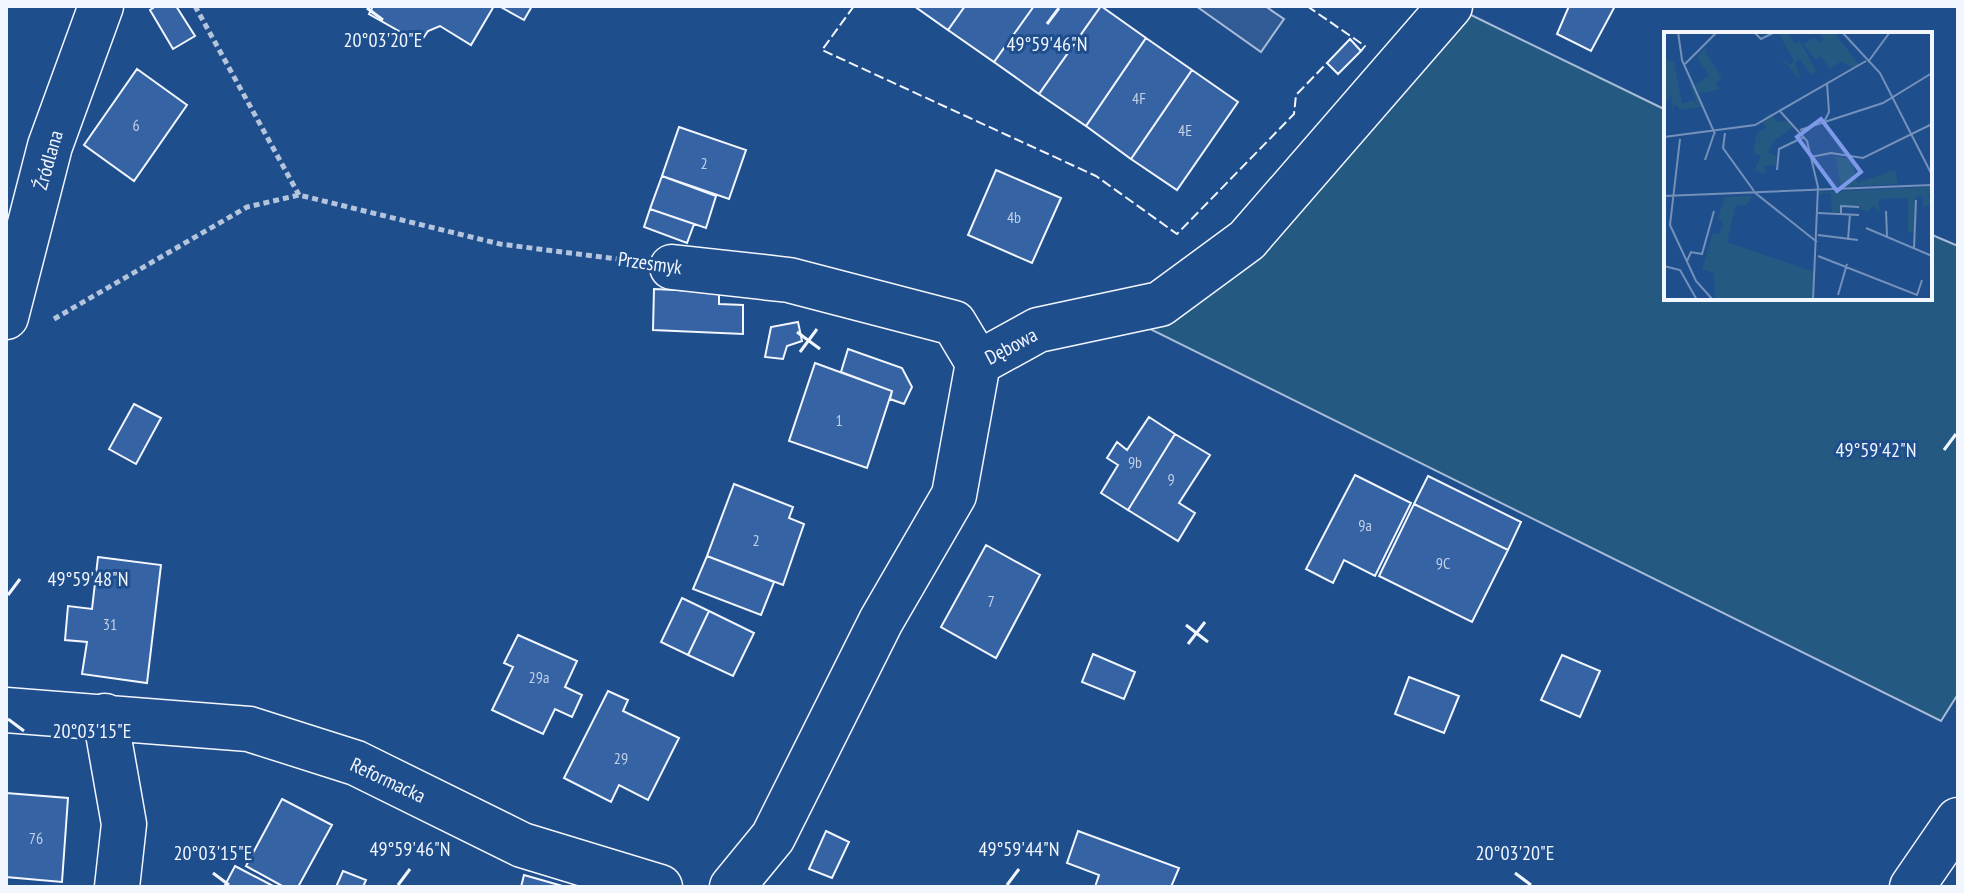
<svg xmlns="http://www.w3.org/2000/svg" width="1964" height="893" font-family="'PT Sans Narrow',sans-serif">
  <rect width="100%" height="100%" fill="#1f4e8c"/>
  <!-- green -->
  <path fill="#245a82" stroke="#a8bbd7" stroke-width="2" d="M1469 14 1666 110V298H1930V234L1958 246V694L1941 721 1142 325Z"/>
  <!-- parking -->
  <path fill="#305b95" stroke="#a8bbd7" stroke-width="2" d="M1196 6H1265L1284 19 1261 52Z"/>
  <!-- building -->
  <path fill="#3563a3" stroke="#f2f6ff" stroke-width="2" d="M156 6H176L195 36 173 49 150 10Z
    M373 6H494L471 45 440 26 428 31 420 43 369 14Z
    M499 6H532L524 20Z
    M914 6H965L948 30Z
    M965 6H1034L994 62 948 30Z
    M1034 6H1101L1039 94 994 62Z
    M1101 6 1146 38 1086 126 1039 94Z
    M1569 6H1615L1591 51 1557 34Z
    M1146 38 1192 70 1131 159 1086 126Z
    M1350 39 1361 51 1338 74 1327 63Z
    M137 69 187 105 134 181 84 145Z
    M1192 70 1238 102 1177 190 1131 159Z
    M679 127 746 150 729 199 662 176Z
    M996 170 1061 198 1032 263 968 235Z
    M662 176 716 196 706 228 650 209Z
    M650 209 694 224 687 243 644 227Z
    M654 289 719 292V304L743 305V334L653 330Z
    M798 322 802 341 787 346 783 359 765 357 771 327Z
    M848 349 902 368 912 387 904 404 890 399 892 391 841 372Z
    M815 363 892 391 867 468 789 441Z
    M134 404 161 418 136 464 109 449Z
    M1149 417 1175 434 1128 510 1101 493 1118 465 1107 458 1117 442 1127 450Z
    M1175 434 1210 455 1179 503 1195 513 1178 541 1128 510Z
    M1355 475 1411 503 1375 576 1344 560 1333 583 1306 569Z
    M1428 476 1521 522 1508 550 1414 504Z
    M734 484 793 507 789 518 804 524 783 585 707 556Z
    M1414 504 1508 550 1472 622 1379 576Z
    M986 545 1040 575 996 658 941 627Z
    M707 556 774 582 761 615 693 589Z
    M98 557 161 565 147 683 82 674 87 642 65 640 68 606 92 609Z
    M682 598 709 611 688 655 661 642Z
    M709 611 754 633 733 676 688 655Z
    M518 635 577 661 565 687 582 695 572 717 555 709 543 734 492 710 513 667 504 663Z
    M1093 654 1135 672 1124 699 1082 682Z
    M1562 655 1600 671 1580 717 1541 700Z
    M1409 677 1459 696 1444 733 1395 714Z
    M608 691 628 700 623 711 679 738 648 800 619 785 611 802 564 778Z
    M6 793 68 798 62 882 6 877Z
    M282 799 332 825 298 887H284L246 866Z
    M826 831 849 842 832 878 809 869Z
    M1078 831 1179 868 1171 887H1095L1099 875 1067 863Z
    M235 866 275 887H224Z
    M343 871 366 880 363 887H336Z
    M524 875 566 887H521Z"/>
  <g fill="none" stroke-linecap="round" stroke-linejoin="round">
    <defs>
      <path id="street" d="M672 267 789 280 954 323 978 363
        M6 317 50 146 101 6
        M6 710 249 729 356 763 522 845 660 887
        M105 716 124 824 117 887
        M732 887 773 837 881 621 954 495 978 363 1038 330 1160 304 1247 240 1450 6"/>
      <path id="primary" d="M1912 887 1958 820"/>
    </defs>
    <!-- street casing -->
    <use href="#street" stroke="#f2f6ff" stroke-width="47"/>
    <!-- primary casing -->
    <use href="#primary" stroke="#f2f6ff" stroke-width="47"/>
    <!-- path -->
    <path stroke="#b3c4dc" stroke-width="5" stroke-dasharray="6 4" stroke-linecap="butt" d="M195 6 299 195
      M54 319 247 207 299 195 500 244 625 260"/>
    <!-- street -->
    <use href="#street" stroke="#1f4e8c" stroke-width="44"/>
    <!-- primary -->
    <use href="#primary" stroke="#1f4e8c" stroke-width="44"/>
    <!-- fence -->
    <path stroke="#f2f6ff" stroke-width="2" stroke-dasharray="10 4" stroke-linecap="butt" d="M854 6 822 50 1096 176 1177 234 1294 114 1296 95 1327 63
      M1307 6 1365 46 1361 51"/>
  </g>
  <!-- ticks -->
  <path fill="none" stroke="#f2f6ff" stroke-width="3" d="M367 8 383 20M1047 24 1059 8M797 332 820 349M800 352 817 329M1944 450 1956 434M8 595 20 579M1186 625 1208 642M1188 644 1205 622M8 719 24 731M213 873 229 885M1515 873 1531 885M398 885 410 869M1007 885 1019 869"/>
  <g text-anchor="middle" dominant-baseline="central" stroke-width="6" stroke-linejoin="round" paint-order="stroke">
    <!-- number labels -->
    <g font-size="16" fill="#c3d1e8">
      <text x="1139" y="98">4F</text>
      <text x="136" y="125">6</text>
      <text x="1185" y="130">4E</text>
      <text x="704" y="163">2</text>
      <text x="1014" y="217">4b</text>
      <text x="839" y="420">1</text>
      <text x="1135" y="462">9b</text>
      <text x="1171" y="479">9</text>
      <text x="1365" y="525">9a</text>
      <text x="756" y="540">2</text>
      <text x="1443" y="563">9C</text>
      <text x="991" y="601">7</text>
      <text x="110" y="624">31</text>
      <text x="539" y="677">29a</text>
      <text x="621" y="758">29</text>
      <text x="36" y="838">76</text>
    </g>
    <!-- street labels -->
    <g font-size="20" fill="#f2f6ff" stroke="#1f4e8c">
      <text transform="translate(48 160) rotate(-74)">Źródlana</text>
      <text transform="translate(650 263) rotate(8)">Przesmyk</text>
      <text transform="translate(1011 346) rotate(-28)">Dębowa</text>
      <text transform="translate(388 780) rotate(25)">Reformacka</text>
    </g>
  </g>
  <!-- overview -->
  <g transform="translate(1664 32)">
    <rect width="268" height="268" fill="#1f4e8c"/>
    <path d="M114 0H122L132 12 136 9 152 39 148 43 135 27 131 31 137 49 122 31 117 33 122 28 126 33 130 29ZM161 0H170L195 33 190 37 177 29 167 37 157 25 152 28 139 12 150 6 155 11 160 7 155 1ZM43 13 41 20 58 46 52 51 56 57 33 62 39 75 17 78 10 72 9 83 7 62 0 74V27L10 30 18 72 29 68 34 74 25 50 34 61 31 53 45 43 33 25ZM106 81 114 90 124 89 130 94 109 110 104 121 112 124V133L101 134V142L91 138 97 123 89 121 93 101 102 95 97 89ZM172 125 187 127 193 151 231 138 234 152 177 155ZM268 155 264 166 268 168V187L265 173 259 175V165L252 164 250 200H244V166L215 167V180L209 174 205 179 176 173V180H168L167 161 156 162V160ZM88 164 82 174 72 172 63 210 150 240 148 268 51 267 50 241 38 237 49 201 55 202 59 192 54 186 61 165Z" fill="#245a82"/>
    <path fill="none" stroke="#7391ba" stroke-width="2" d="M14 0 18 28 51 102M90 0 97 7 111 0M178 0 216 41 268 143M204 30 226 0M21 32 53 0M115 78 143 109 154 155 149 268M160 90 165 80 163 51M136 98 219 71 268 41M61 101 59 116 90 159M0 105 91 93 202 29M16 107 6 193 32 249 49 268M147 125 167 121 199 126 268 92M41 128 50 102M113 138 115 117 140 105M90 160 153 210M0 164 268 153M222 179 223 204M154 181 195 183M177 182V174L195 175M202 196 268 224M154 203 194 208M184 208 186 182M250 216 252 168M154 224 253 263 258 248M23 229 27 220 38 222 50 179M0 234 16 238 33 268M174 263 183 232"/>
    <path fill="#7d9aea" fill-opacity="0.15" stroke="#7d9aea" stroke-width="4" d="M157 87 197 140 173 159 133 105Z"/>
    <rect width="268" height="268" fill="none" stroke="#f2f6ff" stroke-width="4"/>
  </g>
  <g font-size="20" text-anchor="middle" fill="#f2f6ff" stroke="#1f4e8c" stroke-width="6" stroke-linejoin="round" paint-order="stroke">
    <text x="383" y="47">20°03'20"E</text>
    <text x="1047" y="51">49°59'46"N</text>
    <text x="1876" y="457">49°59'42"N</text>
    <text x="88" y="586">49°59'48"N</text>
    <text x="92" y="738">20°03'15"E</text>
    <text x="410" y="856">49°59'46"N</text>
    <text x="1019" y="856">49°59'44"N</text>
    <text x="213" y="860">20°03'15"E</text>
    <text x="1515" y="860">20°03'20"E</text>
  </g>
  <!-- border -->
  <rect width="1964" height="893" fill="none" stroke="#f2f6ff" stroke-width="16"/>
</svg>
